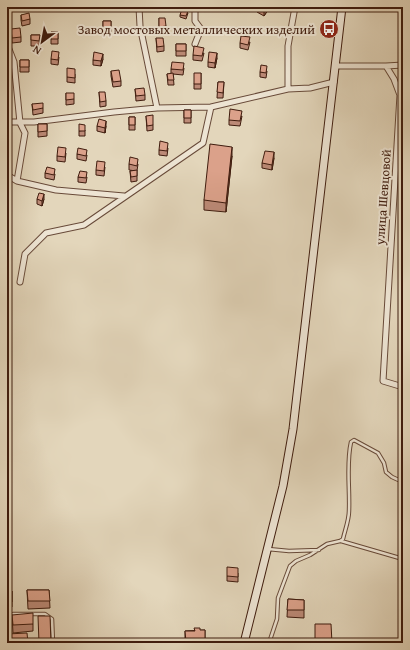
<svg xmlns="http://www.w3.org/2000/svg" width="410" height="650" font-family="'Gentium Book Plus',serif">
  <rect width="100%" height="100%" fill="#e3d6bb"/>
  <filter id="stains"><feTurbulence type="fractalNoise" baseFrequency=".005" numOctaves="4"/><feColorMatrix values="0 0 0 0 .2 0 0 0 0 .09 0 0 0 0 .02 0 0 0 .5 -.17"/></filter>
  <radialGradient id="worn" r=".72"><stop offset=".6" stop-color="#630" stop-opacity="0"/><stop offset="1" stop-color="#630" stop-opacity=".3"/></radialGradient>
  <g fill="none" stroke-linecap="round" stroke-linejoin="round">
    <defs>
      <path id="lane" d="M341 541 403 559
        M268 549 289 551 319 550
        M13 614H45L52 619 53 643
        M269 643 277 619 278 598 290 566 296 561 310 555 327 544 340 541 343 539C345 530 349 520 349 511 350 488 346 464 351 442L354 440 378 453 384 463 386 472 392 477 403 482"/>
      <path id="street" d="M139 7 140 26 157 108 211 107
        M7 44 14 62 20 123 25 133 17 181 56 190 124 196
        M195 44 201 29 195 21V7
        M336 66H386L394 79 400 95 383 381 403 387
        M386 66 403 65
        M288 89V46L295 7
        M7 122H34L114 112 157 108
        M7 175 17 181
        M20 282 25 254 46 233 84 225 203 143 211 107 288 89 310 88 334 82"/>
      <path id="secondary" d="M244 643 283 486 293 429 342 7"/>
    </defs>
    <!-- lane casing -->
    <use href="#lane" stroke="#684a39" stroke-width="4.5"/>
    <!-- street casing -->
    <use href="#street" stroke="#684a39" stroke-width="7"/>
    <!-- secondary casing -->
    <use href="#secondary" stroke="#3f1c0e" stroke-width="9"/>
    <!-- lane -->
    <use href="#lane" stroke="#ede4d3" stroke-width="2.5"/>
    <!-- street -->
    <use href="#street" stroke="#ede4d3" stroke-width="5"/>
    <!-- secondary -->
    <use href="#secondary" stroke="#ede4d3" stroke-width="7"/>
  </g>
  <!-- wall -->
  <path fill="#bc8a77" stroke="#3f1c0e" d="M257 7H270L264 16 257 12Z
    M188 13 186 19 180 17V15Z
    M21 15 30 19V24L22 26 21 20Z
    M159 18 166 26V31L159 32Z
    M103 21H111V33H103Z
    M11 29 21 37V42L12 43Z
    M51 32H58V44H51Z
    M31 35H40L39 46H31Z
    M156 38 164 46V51L157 52Z
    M250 42 248 50 240 48V43Z
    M176 44H186V56H176Z
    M204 53 202 61 193 60V55Z
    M59 57 58 65 51 64V59Z
    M217 58 215 68 208 67V62Z
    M103 59 101 66 93 65V60Z
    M20 60H29V72H20Z
    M184 68 183 75 173 74 174 85H168L167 74H171V69Z
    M111 71 121 81V86L113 87 111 76Z
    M267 71 266 78 260 77V72Z
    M7 72 11 78 10 86H7Z
    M201 73V89H194V84Z
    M75 74V83L67 82V77Z
    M218 82H224L223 98H217Z
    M135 89 145 95V100L136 101Z
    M99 92 106 101V106L100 107Z
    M66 93 74 99V104L66 105Z
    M32 104 43 108V113L33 115Z
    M184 110H191V123H184Z
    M146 116 153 125V130L147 131Z
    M242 116 240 126 229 125V120Z
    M129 117H135V130H129Z
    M38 124H47V136L38 137Z
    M97 126H106L105 133 97 131Z
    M85 130V136H79V131Z
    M168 148 167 156 159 155V150Z
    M66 153 65 162 57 161V156Z
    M77 154 87 155 86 161 77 159Z
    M232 156 226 212 204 210V200Z
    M274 158 272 170 262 168V163Z
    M129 164H138L137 171V181L131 182 130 171H136L129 170Z
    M105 167 104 176 96 175V170Z
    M45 173 55 174 54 180 45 178Z
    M78 177H87L86 183 78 182Z
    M37 199H44L42 206 37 204Z
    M238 573V582L227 581V576Z
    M27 590H49L50 608 28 609Z
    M7 591H12V607H7Z
    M288 599 304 600V618L287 617Z
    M12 615 33 624V631L13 633Z
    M205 630V643H185V631Z"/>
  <!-- shaded-wall -->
  <path fill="#997161" stroke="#3f1c0e" d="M265 7H270L264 16V9Z
    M217 53V58L215 68V63Z
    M103 54V59L101 66V61Z
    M106 121V126L105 133V128Z
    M232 147V156L226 212V203Z
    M274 152V158L272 170V165Z
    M44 194V199L42 206V201Z"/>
  <!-- building -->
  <path fill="#dba18a" stroke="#3f1c0e" d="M182 9 188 11 186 16 180 15Z
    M29 13 30 19 22 21 21 15Z
    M159 18H165L166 26 159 27Z
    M103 21H111V27L103 28Z
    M20 28 21 37 12 38 11 29Z
    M51 32H58V39H51Z
    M31 35H40L39 41 31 40Z
    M241 36 250 37 248 45 240 43Z
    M156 38H163L164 46 157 47Z
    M176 44H186V51H176Z
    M194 46 204 48 202 56 193 55Z
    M52 51 59 52 58 60 51 59Z
    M94 52 103 54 101 61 93 60Z
    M209 52 217 53 215 63 208 62Z
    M20 60H29V67H20Z
    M172 62 184 63 183 70 171 69Z
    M261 65 267 66 266 73 260 72Z
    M67 68 75 69V78L67 77Z
    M119 70 121 81 113 82 111 71Z
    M7 72 11 73 10 81H7Z
    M173 73 174 80H168L167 74Z
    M194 73H201V84H194Z
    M218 82H224L223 93 217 92Z
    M144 88 145 95 136 96 135 89Z
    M99 92H105L106 101 100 102Z
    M66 93H74V99L66 100Z
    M43 103V108L33 110 32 104Z
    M230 109 242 111 240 121 229 120Z
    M184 110H191V118H184Z
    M153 115V125L147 126 146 116Z
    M129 117H135V125H129Z
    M99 119 106 121 105 128 97 126Z
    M38 124H47V131L38 132Z
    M79 124 85 125V131H79Z
    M160 141 168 143 167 151 159 150Z
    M210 144 232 147 226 203 204 200Z
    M58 147 66 148 65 157 57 156Z
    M78 148 87 150 86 156 77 154Z
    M265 151 274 152 272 165 262 163Z
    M130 157 138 159 137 166 129 164Z
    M97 161 105 162 104 171 96 170Z
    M47 167 55 169 54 175 45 173Z
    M137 170V176L131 177 130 171Z
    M80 171 87 172 86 178 78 177Z
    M39 193 44 194 42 201 37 199Z
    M227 567 238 568V577L227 576Z
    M27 590H49L50 601H28Z
    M7 591H12V602H7Z
    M288 599 304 600V610H287Z
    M33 613V624L13 625 12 615Z
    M38 616H50L51 643H39Z
    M315 624H331L332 643H315Z
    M194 628H200V630H205V641H201V643H195V641L186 642 185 631H195Z
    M27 633 28 643H7V634Z
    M56 640H62V643H56Z"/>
  <!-- icons -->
  <defs>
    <symbol id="bus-disc" viewBox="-11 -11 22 22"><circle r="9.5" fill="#8f2418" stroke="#ede4d3"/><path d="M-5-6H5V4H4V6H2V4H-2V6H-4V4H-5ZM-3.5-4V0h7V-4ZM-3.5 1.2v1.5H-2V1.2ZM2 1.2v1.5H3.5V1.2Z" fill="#fff"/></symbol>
  </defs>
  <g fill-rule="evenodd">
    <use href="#bus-disc" x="318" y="18" width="22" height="22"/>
  </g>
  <g text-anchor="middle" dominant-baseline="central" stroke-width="4" stroke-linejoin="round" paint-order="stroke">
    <!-- poi labels -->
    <g font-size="13" fill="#3f1c0e" stroke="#ede4d3" text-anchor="end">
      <text x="315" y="29">Завод мостовых металлических изделий</text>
    </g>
    <!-- street labels -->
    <g font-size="13" fill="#3f1c0e" stroke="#ede4d3">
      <text transform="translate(383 197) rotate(-86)">улица Шевцовой</text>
    </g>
  </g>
  <!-- margin -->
  <rect width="410" height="650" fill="none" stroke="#e3d6bb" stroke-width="24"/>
  <rect x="8" y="8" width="394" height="634" fill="none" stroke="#3f1c0e" stroke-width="2"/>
  <rect x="12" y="12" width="386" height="626" fill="none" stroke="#3f1c0e"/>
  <!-- north arrow -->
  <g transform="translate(42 42) rotate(212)" stroke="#ede4d3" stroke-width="3" paint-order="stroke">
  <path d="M0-3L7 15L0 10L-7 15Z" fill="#3f1c0e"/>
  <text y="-6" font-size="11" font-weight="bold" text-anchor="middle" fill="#3f1c0e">N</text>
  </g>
  <rect width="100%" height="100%" filter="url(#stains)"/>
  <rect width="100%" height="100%" fill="url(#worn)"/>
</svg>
